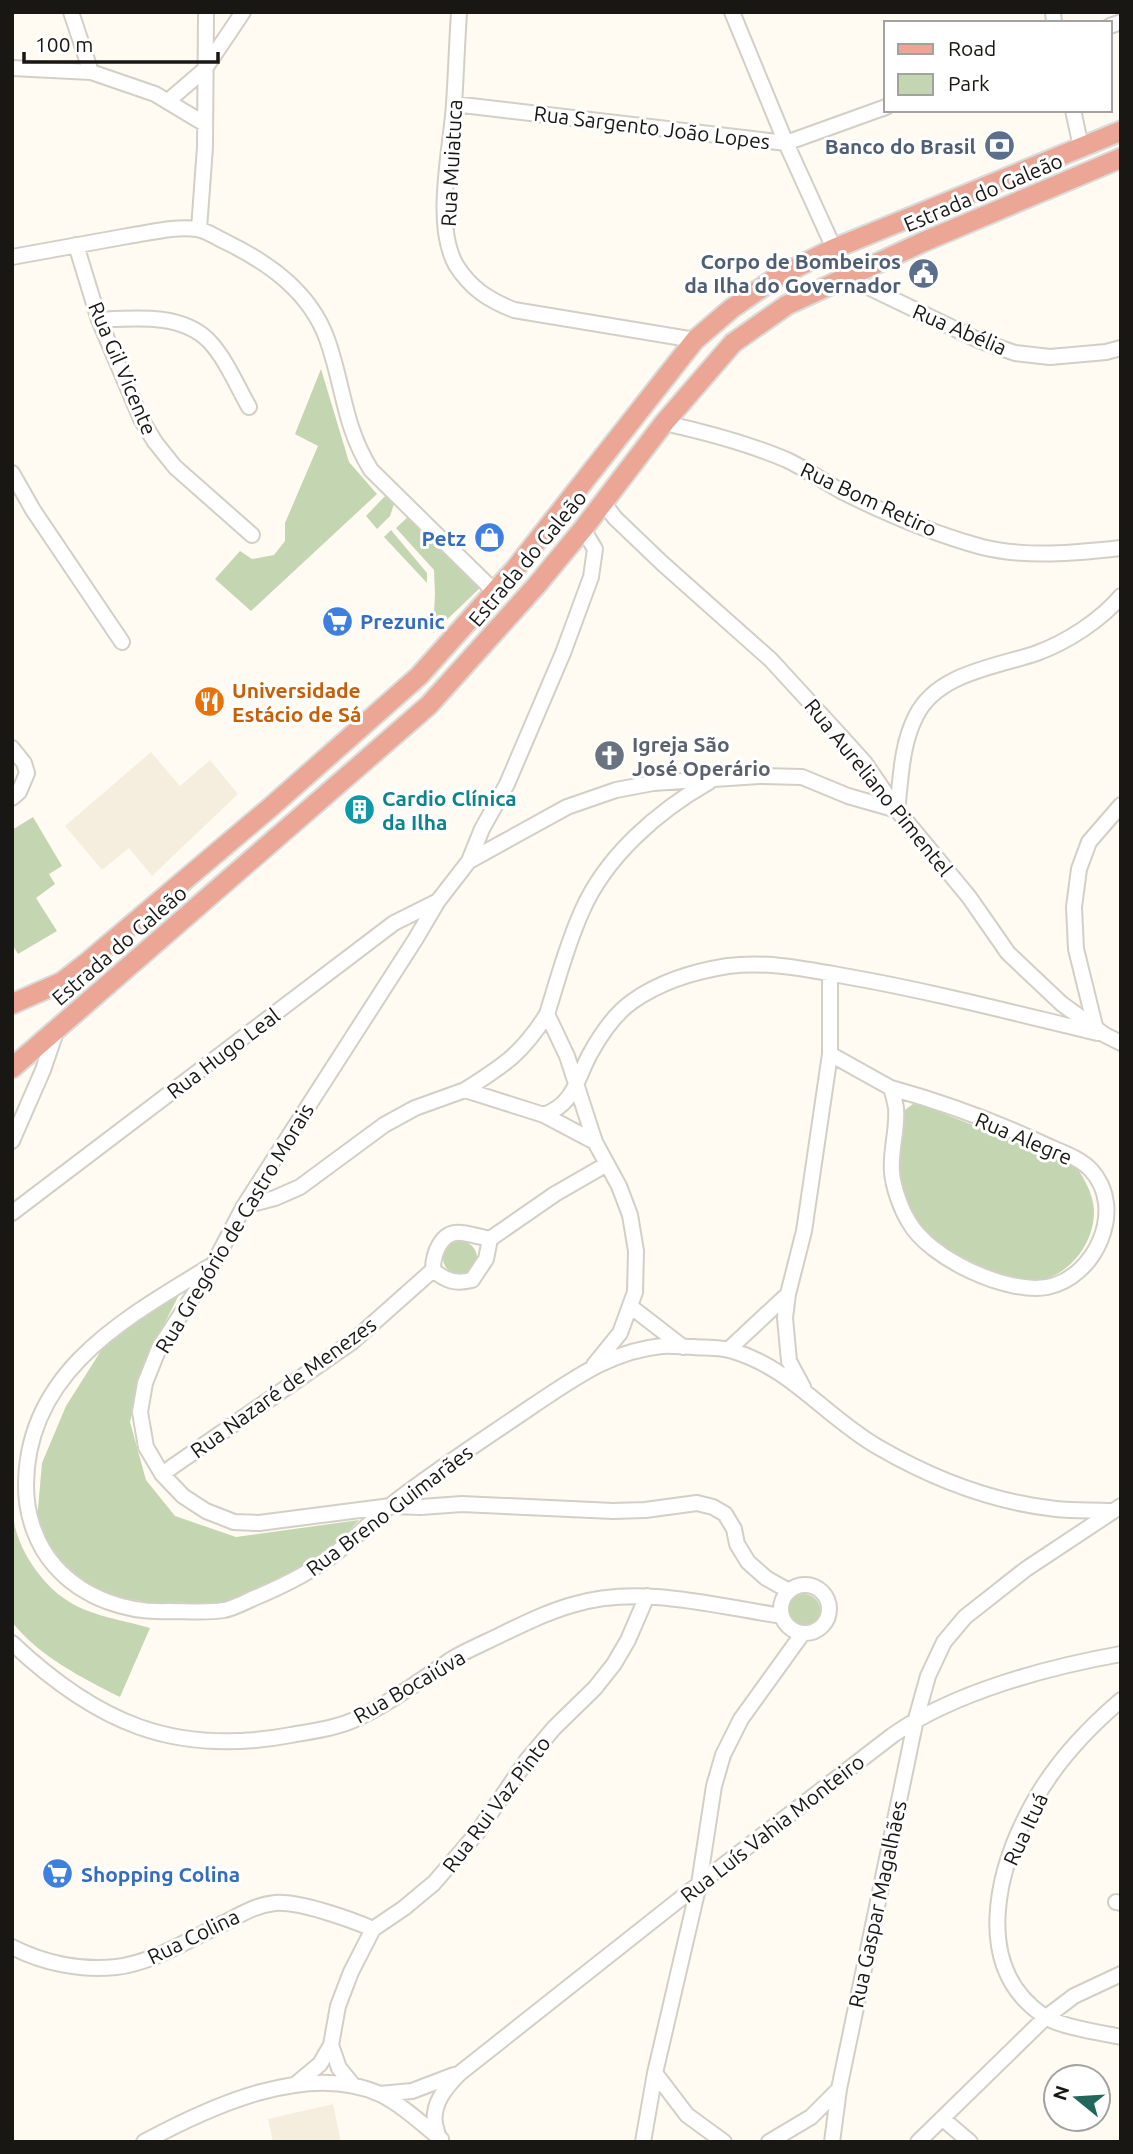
<svg xmlns="http://www.w3.org/2000/svg" width="1133" height="2154" font-family="Ubuntu,sans-serif">
  <rect width="100%" height="100%" fill="#fffbf2"/>
  <!-- built -->
  <path fill="#f5eede" d="M151 752 180 786 210 760 238 794 152 876 129 848 102 870 65 826Z
    M333 2104 341 2142H273L268 2119Z"/>
  <!-- green -->
  <path fill="#c4d5b1" d="M321 369 349 462 377 494 251 611 215 579 240 551 252 559 274 555 285 541V523L318 446 295 434Z
    M389 492 396 498 390 516 377 529 366 516Z
    M411 514 482 586 433 633 435 594 434 570 396 528Z
    M391 530 427 573V583L384 537Z
    M33 817 62 866 49 874 55 884 36 898 57 931 18 954 12 944V830Z
    M913 1104 922 1105 1076 1166C1085 1180 1093 1194 1094 1210 1095 1246 1065 1281 1029 1282 1012 1283 998 1275 983 1268 942 1251 916 1237 903 1191 901 1185 897 1177 897 1171 896 1152 901 1131 902 1112Z
    M443 1258a17 17 0 1 1 34 0a17 17 0 1 1-34 0Z
    M184 1285 147 1358 130 1422 146 1480 175 1516 236 1537 359 1520 335 1545 280 1579 223 1603 168 1606 114 1596 73 1576 51 1553 37 1520 42 1463 66 1406 104 1346Z
    M12 1495C13 1505 13 1517 15 1527 22 1555 43 1585 68 1601 91 1616 123 1620 150 1628L120 1697C82 1678 39 1656 12 1622Z
    M788 1610a16 16 0 1 1 32 0a16 16 0 1 1-32 0Z"/>
  <g fill="none" stroke-linecap="round" stroke-linejoin="round">
    <defs>
      <path id="minor" d="M71 12 91 72
        M459 12C457 43 456 74 454 104 451 150 433 224 456 265 471 289 489 300 514 310L695 340
        M732 12 786 143 847 277 978 340 1015 353 1050 357 1106 352 1121 348
        M1053 12 1054 23
        M1110 26 1121 22
        M12 68 91 72 155 94 205 124
        M168 101 204 70 243 12
        M454 104 786 143 886 107
        M1073 110 1081 147
        M199 229 205 147 206 12
        M76 245 99 320 141 419 155 442 175 467 252 535
        M12 257C51 250 89 243 128 236 150 233 174 226 197 229 206 230 217 238 226 242 269 263 310 292 327 339 344 386 343 425 371 470L495 592
        M99 320C135 318 182 313 209 341 226 359 237 386 249 407
        M664 423C705 432 747 443 787 460 806 469 824 482 843 492 887 514 934 534 982 547 1027 558 1075 553 1121 548
        M12 473 33 510 122 642
        M603 502 615 518 662 563 771 660 837 732 865 763 897 810 969 897 1008 953 1062 1004 1105 1035 1121 1043
        M583 529 595 549 591 577 563 653 507 784 482 829 469 861 438 901 415 940 244 1206 213 1265 159 1348 145 1383 140 1412 146 1447 162 1474 183 1496 206 1511 234 1522 259 1523 391 1506 421 1507 462 1504 613 1511 645 1510 697 1503 713 1507 725 1514 734 1529 737 1544 748 1562 766 1578 789 1591
        M12 748 24 763 27 773 19 792 12 798
        M469 861 567 807 616 790 653 783 759 776 802 777 848 796 897 810C901 779 901 745 916 716 937 673 996 667 1037 653 1067 642 1101 620 1121 596
        M1095 1026 1076 949 1074 907 1079 869 1089 842 1121 805
        M830 1054 891 1088
        M891 1088C945 1103 999 1123 1050 1147 1064 1153 1081 1159 1091 1170 1127 1209 1095 1278 1047 1287 1006 1294 929 1258 909 1222 901 1209 893 1187 892 1172 890 1151 898 1129 896 1108 895 1102 893 1094 891 1088Z
        M465 1090C504 1065 522 1054 547 1014
        M544 1115C575 1103 576 1080 590 1054 601 1034 614 1014 633 1001 660 982 696 971 728 966 767 961 806 969 844 976 930 991 1014 1013 1098 1033
        M12 1141 43 1070 57 1029
        M595 1142 567 1056 547 1014C558 979 567 944 582 911 606 856 658 811 709 782
        M244 1206 275 1198 300 1187 384 1125 415 1108 465 1090 544 1115 595 1142 619 1186 630 1215 636 1251 635 1292 620 1333 594 1365
        M12 1213 394 923 438 901
        M209 1267C124 1319 26 1372 26 1486 26 1514 36 1545 55 1566 83 1598 127 1613 169 1611 187 1611 207 1613 224 1610 234 1608 245 1602 254 1598 283 1586 312 1572 337 1552 356 1537 373 1520 391 1505 437 1469 486 1438 534 1405 575 1378 611 1351 662 1346 673 1345 684 1347 694 1347 707 1348 721 1347 733 1351 791 1368 827 1418 878 1447 933 1479 992 1502 1056 1509 1074 1511 1093 1510 1112 1511
        M433 1270C446 1281 455 1284 472 1280L486 1259 490 1239 555 1194 607 1164
        M788 1294 785 1318 789 1361 803 1387
        M630 1306 683 1347
        M729 1349 788 1294 804 1231 830 1054V974
        M162 1474 352 1342 433 1270C433 1254 441 1230 462 1233 471 1234 481 1237 490 1239
        M781 1609a24 24 0 1 1 48 0a24 24 0 1 1-48 0Z
        M12 1643C96 1722 174 1757 291 1735 313 1731 338 1728 358 1718 391 1702 421 1680 452 1659 464 1652 477 1646 490 1640 517 1627 544 1613 572 1605 640 1584 715 1606 782 1616
        M1121 1700C1087 1729 1053 1766 1032 1805 997 1869 971 1967 1044 2016 1059 2027 1102 2033 1121 2037
        M1116 1902 1121 1903
        M12 1947C43 1963 81 1971 116 1967 152 1963 188 1940 220 1925 239 1916 254 1905 275 1903 299 1901 350 1919 373 1929
        M331 2045 339 2068 353 2085
        M655 2073 687 2115 724 2142
        M296 2084 320 2064 331 2045 338 2006 351 1972 373 1929 404 1908 434 1883 477 1833 527 1760 554 1728 595 1688 614 1664 628 1640 647 1596
        M380 2094 412 2091 454 2075
        M943 2119 970 2142
        M144 2142C209 2107 307 2061 380 2094 402 2105 421 2123 441 2139
        M439 2142C439 2136 436 2130 435 2124 432 2103 446 2087 460 2073L699 1884 893 1735C954 1692 1048 1667 1121 1654
        M643 2142 655 2073 699 1884 714 1786 723 1755 741 1719 803 1633
        M769 2142 811 2117 839 2089
        M832 2142 839 2089 916 1719 928 1676 944 1642 965 1617 1026 1569 1121 1506
        M918 2142 1045 2018 1074 1996 1121 1974"/>
      <path id="major" d="M12 1004 62 982 89 961 272 806 419 676 515 569 695 340 731 309 777 277 833 249 1121 131
        M12 1068 429 705 536 586 583 529 664 423 733 343 787 305 923 242 1121 158"/>
    </defs>
    <!-- minor casing -->
    <use href="#minor" stroke="#d3cfc6" stroke-width="18"/>
    <!-- major casing -->
    <use href="#major" stroke="#dadad9" stroke-width="23"/>
    <!-- minor -->
    <use href="#minor" stroke="#fff" stroke-width="14"/>
    <!-- major -->
    <use href="#major" stroke="#eba696" stroke-width="19"/>
  </g>
  <!-- icons -->
  <defs>
    <symbol id="bank-disc" viewBox="-11 -11 22 22"><circle r="9.5" fill="#5c6f8a" stroke="#fff"/><path d="M-6-4H6V4H-6ZM0-2.3a2.3 2.3 0 1 0 0 4.6a2.3 2.3 0 1 0 0-4.6Z" fill="#fff"/></symbol>
    <symbol id="civic-disc" viewBox="-11 -11 22 22"><circle r="9.5" fill="#5c6f8a" stroke="#fff"/><path d="M-.6-6.5H3V-4.5H.6V-3L4-1V1h2V6H-6V1h2V-1L-.6-3ZM-1.2 2.5V6h2.4V2.5Z" fill="#fff"/></symbol>
    <symbol id="shop-disc" viewBox="-11 -11 22 22"><circle r="9.5" fill="#3f7fe0" stroke="#fff"/><path d="M-5-2.5h2.3a2.7 3.5 0 0 1 5.4 0H5L5.5 6h-11ZM-1.5-2.5h3a1.5 2.3 0 0 0-3 0Z" fill="#fff"/></symbol>
    <symbol id="supermarket-disc" viewBox="-11 -11 22 22"><circle r="9.5" fill="#3f7fe0" stroke="#fff"/><path d="M-6-5.5h2.5l.6 2H6L4.5 2H-2.5L-4.4-4H-6ZM-1.5 3.2a1.3 1.3 0 1 0 .1 0ZM3 3.2a1.3 1.3 0 1 0 .1 0Z" fill="#fff"/></symbol>
    <symbol id="restaurant-disc" viewBox="-11 -11 22 22"><circle r="9.5" fill="#e8710a" stroke="#fff"/><path d="M-5-6h1v4h1v-4h1v4h1v-4h1v5L-1.5 .5V6h-2V.5L-5-1ZM5-6V6H3V1.5H1.5Q1.5-4 5-6Z" fill="#fff"/></symbol>
    <symbol id="church-disc" viewBox="-11 -11 22 22"><circle r="9.5" fill="#6b7280" stroke="#fff"/><path d="M-1.2-6h2.4v3.5h3.3v2.4h-3.3V6h-2.4V-.1h-3.3v-2.4h3.3Z" fill="#fff"/></symbol>
    <symbol id="building-disc" viewBox="-11 -11 22 22"><circle r="9.5" fill="#0f9aa8" stroke="#fff"/><path d="M-4-6H4V6H1V3H-1V6H-4ZM-2.5-4.3h1.7v1.8h-1.7ZM.8-4.3h1.7v1.8H.8ZM-2.5-1h1.7V.8h-1.7ZM.8-1h1.7V.8H.8Z" fill="#fff"/></symbol>
  </defs>
  <g fill-rule="evenodd">
    <use href="#bank-disc" x="982" y="128" width="35" height="35"/>
    <use href="#civic-disc" x="906" y="256" width="35" height="35"/>
    <use href="#shop-disc" x="472" y="520" width="35" height="35"/>
    <use href="#supermarket-disc" x="320" y="604" width="35" height="35"/>
    <use href="#restaurant-disc" x="192" y="684" width="35" height="35"/>
    <use href="#church-disc" x="592" y="738" width="35" height="35"/>
    <use href="#building-disc" x="342" y="792" width="35" height="35"/>
    <use href="#supermarket-disc" x="40" y="1856" width="35" height="35"/>
  </g>
  <g text-anchor="middle" dominant-baseline="central" stroke-width="6" stroke-linejoin="round" paint-order="stroke">
    <!-- street labels -->
    <g font-size="21" fill="#181714" stroke="#fff">
      <text transform="translate(652 127) rotate(7)">Rua Sargento João Lopes</text>
      <text transform="translate(451 163) rotate(-87)">Rua Muiatuca</text>
      <text transform="translate(983 192) rotate(-23)">Estrada do Galeão</text>
      <text transform="translate(960 329) rotate(23)">Rua Abélia</text>
      <text transform="translate(123 368) rotate(67)">Rua Gil Vicente</text>
      <text transform="translate(869 499) rotate(25)">Rua Bom Retiro</text>
      <text transform="translate(527 558) rotate(-50)">Estrada do Galeão</text>
      <text transform="translate(879 787) rotate(51)">Rua Aureliano Pimentel</text>
      <text transform="translate(119 945) rotate(-41)">Estrada do Galeão</text>
      <text transform="translate(223 1053) rotate(-37)">Rua Hugo Leal</text>
      <text transform="translate(1024 1138) rotate(23)">Rua Alegre</text>
      <text transform="translate(234 1228) rotate(-59)">Rua Gregório de Castro Morais</text>
      <text transform="translate(283 1387) rotate(-36)">Rua Nazaré de Menezes</text>
      <text transform="translate(389 1510) rotate(-37)">Rua Breno Guimarães</text>
      <text transform="translate(409 1686) rotate(-30)">Rua Bocaiúva</text>
      <text transform="translate(496 1804) rotate(-53)">Rua Rui Vaz Pinto</text>
      <text transform="translate(772 1828) rotate(-38)">Rua Luís Vahia Monteiro</text>
      <text transform="translate(1025 1829) rotate(-65)">Rua Ituá</text>
      <text transform="translate(877 1904) rotate(-78)">Rua Gaspar Magalhães</text>
      <text transform="translate(193 1936) rotate(-26)">Rua Colina</text>
    </g>
    <!-- service labels -->
    <g font-size="21" font-weight="bold" fill="#4e5e75" stroke="#fff" text-anchor="end">
      <text x="976" y="146">Banco do Brasil</text>
      <text x="901" y="261">Corpo de Bombeiros<tspan x="901" dy="24">da Ilha do Governador</tspan></text>
    </g>
    <!-- shop labels -->
    <g font-size="21" font-weight="bold" fill="#366cbe" stroke="#fff" text-anchor="start">
      <text x="466" y="538" text-anchor="end">Petz</text>
      <text x="360" y="621">Prezunic</text>
      <text x="81" y="1874">Shopping Colina</text>
    </g>
    <!-- food labels -->
    <g font-size="21" font-weight="bold" fill="#c56008" stroke="#fff" text-anchor="start">
      <text x="232" y="690">Universidade<tspan x="232" dy="24">Estácio de Sá</tspan></text>
    </g>
    <!-- worship labels -->
    <g font-size="21" font-weight="bold" fill="#5b616d" stroke="#fff" text-anchor="start">
      <text x="632" y="744">Igreja São<tspan x="632" dy="24">José Operário</tspan></text>
    </g>
    <!-- culture labels -->
    <g font-size="21" font-weight="bold" fill="#0d838f" stroke="#fff" text-anchor="start">
      <text x="382" y="798">Cardio Clínica<tspan x="382" dy="24">da Ilha</tspan></text>
    </g>
  </g>
  <!-- border -->
  <rect width="1133" height="2154" fill="none" stroke="#181714" stroke-width="28"/>
  <!-- legend -->
  <rect x="884" y="21" width="228" height="91" fill="#ffffff" stroke="#a3a2a1" stroke-width="2"/>
  <rect x="898" y="44" width="35" height="10" fill="#eba696" stroke="#a3a2a1" stroke-width="2"/>
  <text x="948" y="56" font-size="21" fill="#181714">Road</text>
  <rect x="898" y="74" width="35" height="21" fill="#c4d5b1" stroke="#a3a2a1" stroke-width="2"/>
  <text x="948" y="91" font-size="21" fill="#181714">Park</text>
  <!-- north arrow -->
  <g transform="translate(1077 2098) rotate(288)"><circle r="33" fill="#ffffff" stroke="#a3a2a1" stroke-width="2"/>
  <path d="M0-5L12 26L0 18L-12 26Z" fill="#21675b"/>
  <text y="-10" font-size="19" font-weight="bold" text-anchor="middle" fill="#181714">N</text>
  </g>
  <!-- scale -->
  <path d="M24 52v10h194v-10" fill="none" stroke="#181714" stroke-width="3.5"/>
  <text x="35" y="52" font-size="21" fill="#181714" stroke="#ffffff" stroke-width="5" paint-order="stroke">100 m</text>
</svg>
